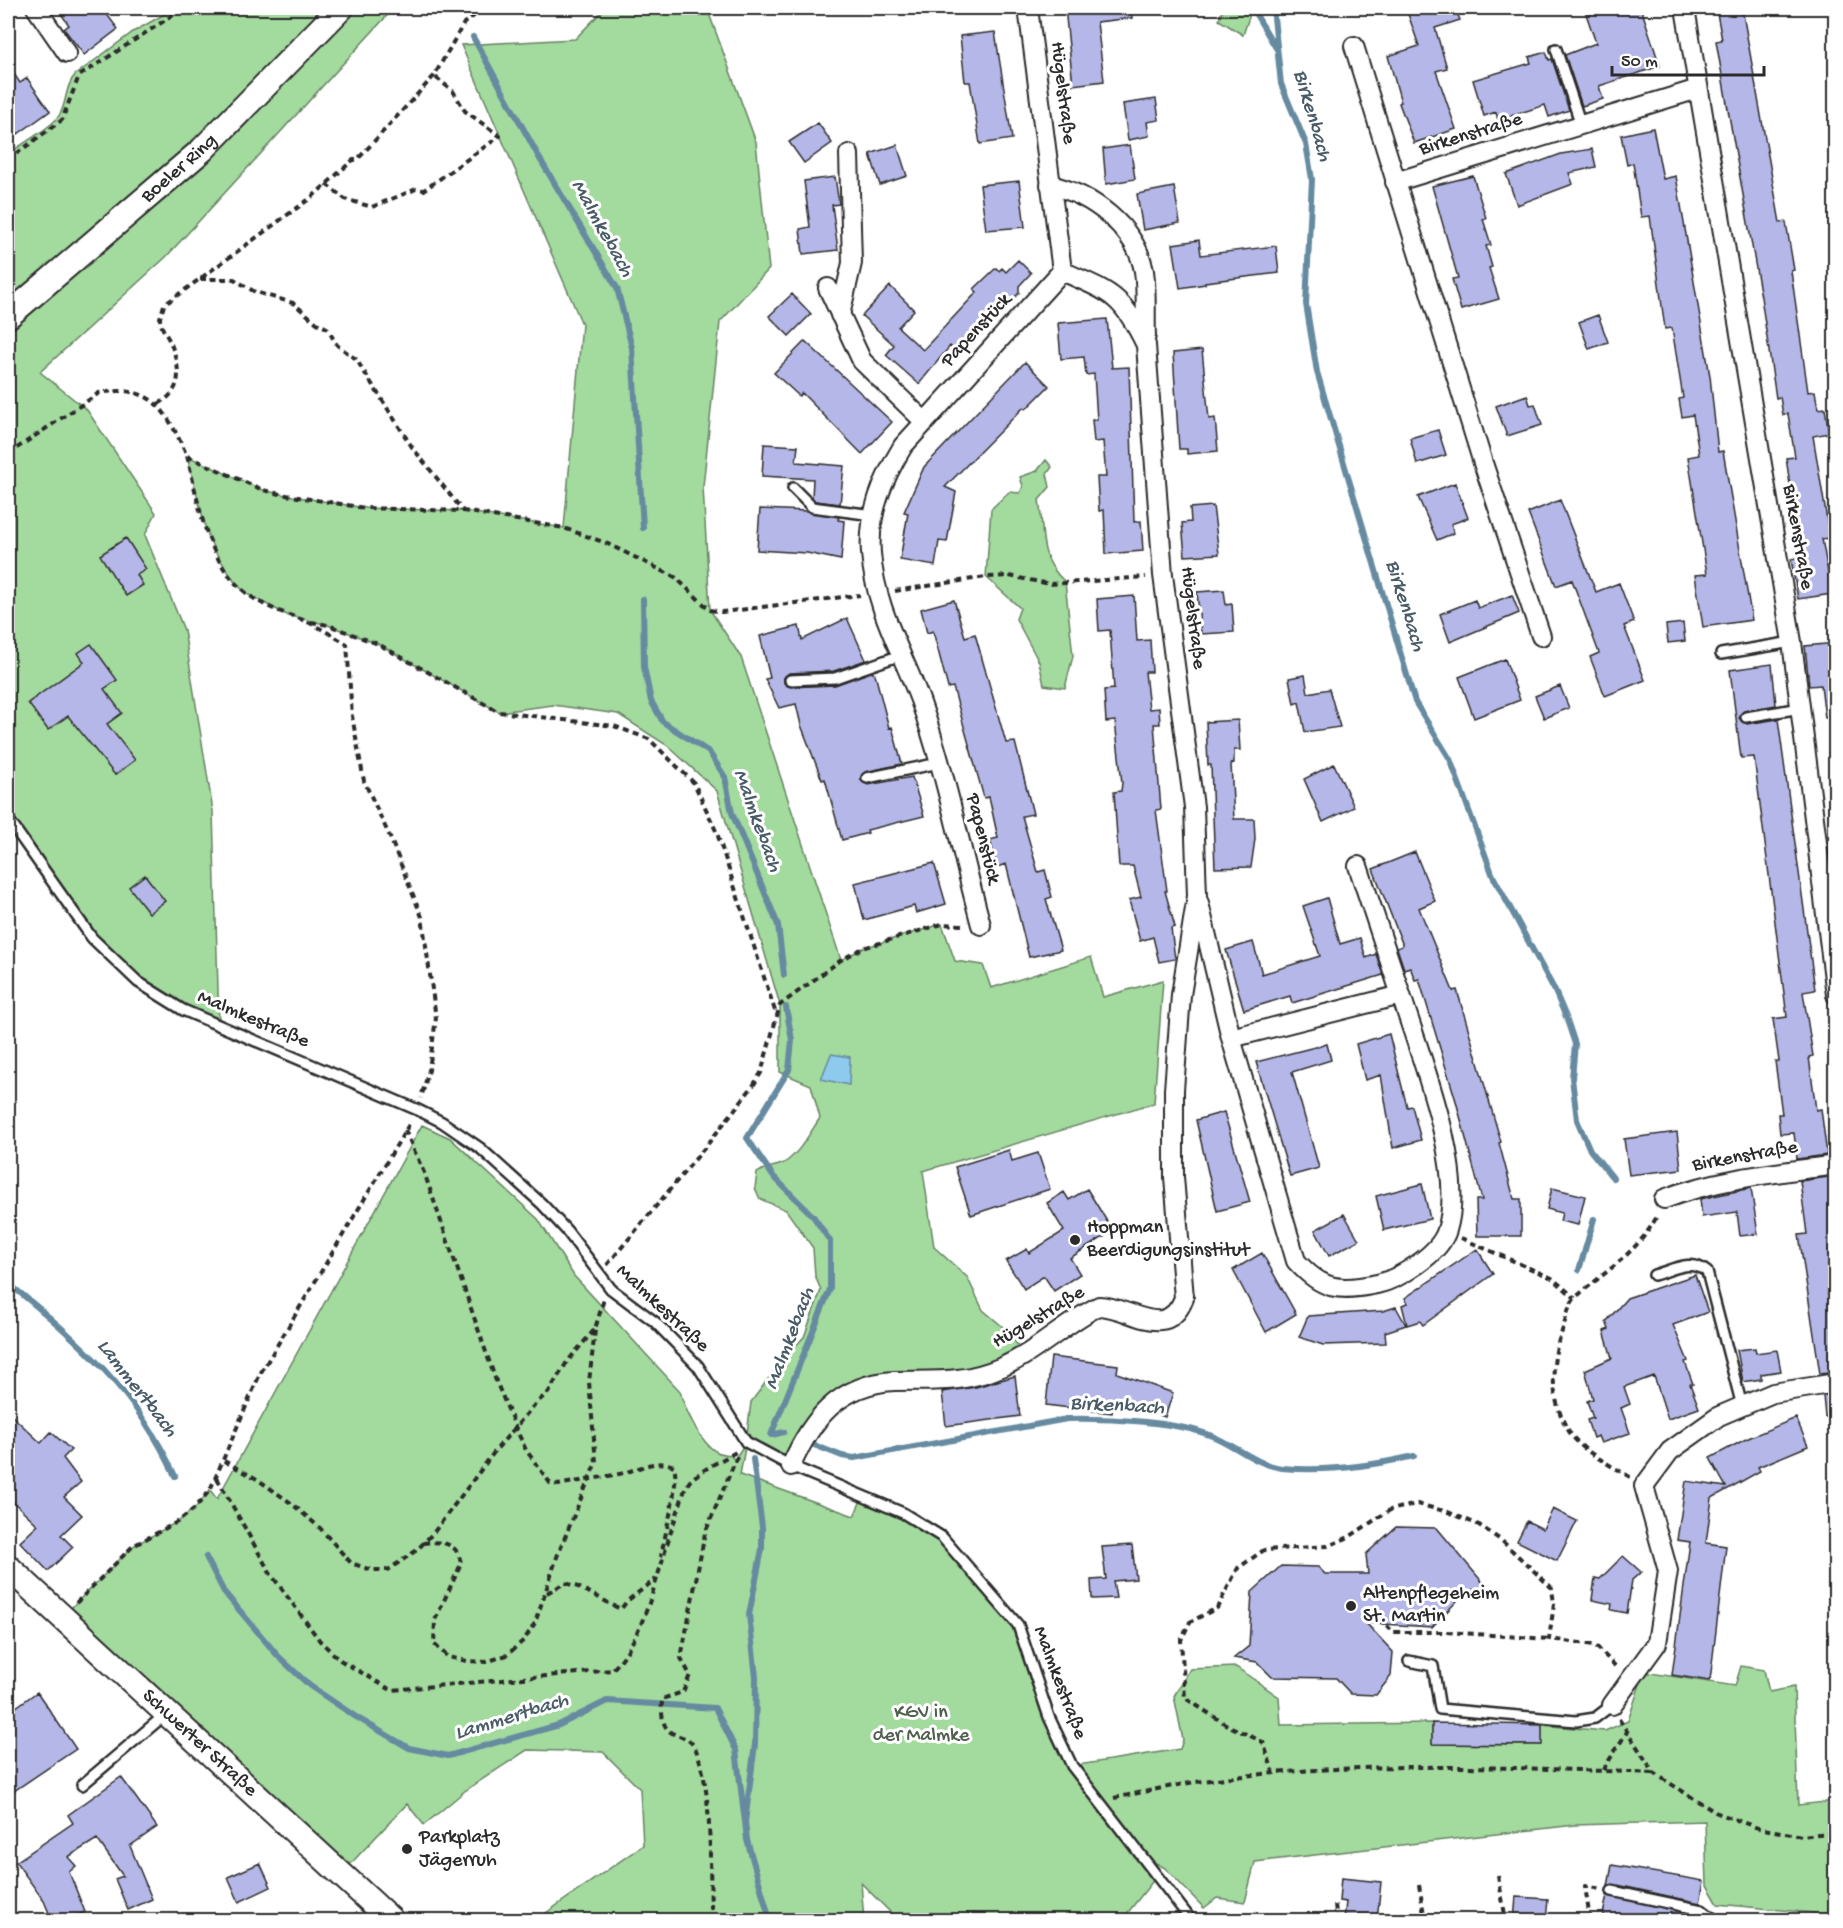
<svg xmlns="http://www.w3.org/2000/svg" width="1843" height="1928" font-family="'Gochi Hand',sans-serif">
  <rect width="100%" height="100%" fill="#fff"/>
  <filter id="ink" filterUnits="userSpaceOnUse"><feTurbulence type="fractalNoise" baseFrequency=".0167" numOctaves="2"/><feDisplacementMap in="SourceGraphic" scale="12" xChannelSelector="R" yChannelSelector="G"/><feConvolveMatrix kernelMatrix="1 2 1 2 8 2 1 2 1" color-interpolation-filters="sRGB"/></filter>
  <g filter="url(#ink)">
    <!-- green -->
    <path fill="#a3da9e" stroke="#678264" stroke-width="1.5" d="M175 8H394L166 257 40 372 87 410 156 513 145 535 184 630 213 811 219 1026 138 982 92 938 8 819V154C21 144 53 127 60 114 67 102 65 86 75 75L133 32Z
      M605 8H707L756 142 769 269 720 322 703 487 710 610 741 657 841 960 863 948 942 924 955 961 983 965 991 988 1091 957 1103 997 1163 980 1154 1103 923 1171 934 1247 967 1277 983 1310 1002 1326 1025 1354 1003 1367 892 1381 831 1406 791 1466 746 1442 740 1475 854 1516 863 1496 942 1537 1018 1625 1072 1766 1180 1749 1183 1740 1174 1696 1190 1669 1236 1667 1279 1697 1281 1725 1432 1723V1744L1541 1745 1542 1725 1605 1731 1628 1721 1644 1672 1735 1686 1741 1666 1764 1670 1769 1692 1794 1687 1798 1805 1835 1801V1915L1718 1904 1707 1885 1705 1821 1575 1825 1255 1862 1245 1902 1217 1898 1204 1908 1165 1868 1138 1853 1156 1877 1122 1920H898L861 1883 864 1920H536L643 1845 640 1789 603 1752 527 1750 466 1790 424 1825 407 1804 341 1874 63 1616 133 1546 179 1521 196 1507 210 1490 217 1499 422 1125 450 1138 538 1219 574 1276 680 1391C684 1408 701 1444 717 1452 721 1454 727 1454 731 1455L734 1460 746 1442 751 1402 786 1355 804 1337 821 1290 815 1276 813 1248 786 1210 760 1199 755 1188 757 1173C766 1167 770 1168 779 1165 795 1161 811 1131 820 1118L811 1085 780 1072V1005L717 791 668 746 618 714 553 705 499 712 378 644 328 625 287 615 249 595 236 584 214 550 206 530 187 456 263 490 280 494 365 508 463 511 564 528 582 324 461 45 575 39Z
      M1223 8H1252L1243 35 1219 20Z
      M1046 460 1052 467 1047 474 1050 487 1039 500C1045 535 1037 556 1065 582L1073 656 1065 688 1044 685 1039 662 1016 619 1020 608 986 577 991 509 1009 492 1020 493 1023 486 1020 477 1037 471Z"/>
    <!-- water -->
    <path fill="#8dcaee" stroke="#668aa0" stroke-width="1.5" d="M831 1054 850 1057 849 1085 821 1079Z"/>
    <g fill="none" stroke-linecap="round" stroke-linejoin="round">
      <!-- stream -->
      <path stroke="#668aa0" stroke-width="6" d="M1252 8 1276 48
        M1273 8 1281 84 1306 144 1312 179 1306 304 1317 372 1415 702 1450 759 1493 876 1554 989 1566 1017 1575 1044 1572 1078 1577 1120 1590 1150 1613 1178
        M473 37 540 159 617 288 632 348 643 528
        M643 599 644 667 651 701 663 722 709 752 725 777 732 813 778 925 784 975
        M1579 1270 1594 1219
        M8 1283C78 1339 137 1392 175 1476
        M771 1435 830 1289V1241L813 1216 773 1176 747 1138 789 1070 792 1040 786 1007
        M772 1435 784 1432
        M814 1445 842 1456 854 1458 1067 1419C1106 1418 1176 1421 1212 1436 1235 1445 1256 1465 1282 1468 1327 1472 1371 1466 1414 1456
        M753 1459 762 1527V1549L749 1615 756 1677 755 1744 745 1822 747 1840 770 1920
        M206 1557 224 1592 278 1656 310 1686 356 1717 409 1748 448 1756 559 1725 607 1701 715 1708 736 1750 745 1822"/>
    </g>
    <!-- building -->
    <path fill="#b5b7e8" stroke="#2b2b2b" stroke-width="1.5" d="M57 8H102L118 29 84 55 64 29 69 25Z
      M1065 8H1131L1132 18 1097 22 1104 81 1073 85Z
      M1406 8H1455L1460 20 1435 28 1447 68 1436 71 1456 129 1414 143 1399 103 1401 102 1388 56 1419 46Z
      M1584 8H1641L1660 66 1599 86 1603 99 1582 106 1565 55 1596 43Z
      M1716 8H1742L1780 223 1786 222 1794 270 1791 271 1808 392 1815 391 1818 409 1825 408 1829 433 1813 436 1830 538 1822 539 1832 594 1798 599 1791 559 1801 557 1786 458 1795 457 1788 414 1783 415 1780 397 1776 398 1761 297 1716 41 1722 40Z
      M995 32 1012 139 980 144 970 82H965L960 36Z
      M1546 52 1549 60 1552 59 1569 110 1549 117 1545 105 1498 120 1496 112 1484 116 1473 80 1531 63 1529 57Z
      M8 65 20 83 27 78 50 111 18 134 8 118Z
      M1156 99 1159 120 1147 122 1149 136 1128 140 1123 104Z
      M818 123 832 143 804 163 789 142Z
      M1653 128 1663 179 1676 176 1710 376 1718 452 1723 451 1752 620 1703 627 1695 575 1707 574 1688 457 1699 455 1693 415 1682 417 1679 399 1683 398 1672 328 1665 329 1650 216 1641 217 1633 163 1627 165 1621 135Z
      M897 145 907 176 880 185 870 154Z
      M1130 145 1135 179 1106 184 1103 149Z
      M1592 149 1596 167 1569 173 1573 184 1517 205 1506 174 1561 154Z
      M1473 176 1486 218 1483 219 1491 245 1486 246 1492 267 1489 268 1499 299 1461 310 1452 279 1458 278 1432 186Z
      M835 177 839 204 832 205 838 250 803 254 800 229 810 227 804 181Z
      M1019 181 1025 227 986 230 980 185Z
      M1174 187 1180 223 1143 230 1137 194Z
      M1199 240 1201 255 1276 246 1279 273 1205 282V284L1180 288 1173 244Z
      M1018 260 1031 273 1019 286V293L958 354 950 346 919 384 886 355 894 345 862 316 890 286 914 310 898 327 923 350 977 292 974 289 996 268 999 271 1002 268 1006 272Z
      M792 294 811 314 789 336 769 316Z
      M1598 315 1608 342 1589 349 1579 322Z
      M1107 319 1112 368 1129 367 1134 522 1141 521 1143 551 1106 554 1104 510 1099 511 1097 477H1106L1103 441 1094 442 1092 420H1097L1094 374 1086 375 1084 357 1061 359 1058 323Z
      M805 341 892 422 862 454 802 393 799 396 774 373Z
      M1202 350 1209 419 1215 418 1218 451 1187 454V449H1179L1173 353Z
      M1025 362 1049 386 1026 409 1024 407 945 487 956 492 947 542 939 541 935 566 900 560 908 513 904 512 924 467Z
      M1527 395 1530 405 1535 404 1542 425 1507 436 1496 406Z
      M1438 430 1446 455 1417 464 1410 438Z
      M764 444 798 446 796 462 844 466 840 504 815 501 812 497 813 479 762 476Z
      M1455 483 1468 518 1451 524 1454 533 1437 540 1418 497Z
      M1560 500 1596 592 1619 583 1634 622 1624 626 1645 680 1605 696 1590 657 1599 653 1572 580 1556 586 1528 513Z
      M1213 506 1219 554 1185 556 1182 523 1191 522 1190 508Z
      M760 509 807 511 839 517 838 520 844 521 841 560 807 553 757 550Z
      M126 538 146 569 137 575 143 585 126 596 100 555Z
      M1224 590 1226 605 1232 604 1234 632 1201 634 1197 592Z
      M1512 595 1519 613 1450 642 1440 614 1475 600 1478 608Z
      M1134 596 1137 641 1150 640 1152 672H1145L1149 709 1159 708 1160 724H1154L1161 809 1156 810 1167 891H1165L1175 927 1171 928 1175 959 1159 962 1153 937 1140 941 1129 900 1141 897 1133 866H1119L1114 792 1121 791 1122 783 1115 721 1106 722 1104 690 1114 689 1110 630 1099 631 1097 599Z
      M954 600 965 637 975 634 1006 743 1015 742 1033 814 1022 816 1038 872 1045 870 1052 897 1046 899 1061 950 1029 957 1006 864 997 867 990 840 998 838 989 797 984 798 953 687 948 688 933 631 927 633 921 609Z
      M847 618 866 660 834 671 789 673 784 677V683L790 687 835 685 871 672 875 674 889 728 892 727 902 764 865 772 861 780 868 785 912 777 924 816 867 830 868 833 842 840 825 779 822 780 801 725 796 704 779 708 765 679 770 678 760 636 799 626 802 640Z
      M1683 623 1685 641 1668 643 1666 625Z
      M1836 643V717L1825 718 1821 685 1809 686 1805 646Z
      M91 644 117 680 104 689 122 713 107 724 135 760 115 775 68 716 48 730 28 703 84 662 78 653Z
      M1505 659 1520 700 1474 718 1459 677Z
      M1772 664 1776 705 1744 711 1739 718 1747 724 1778 719 1815 990 1803 992 1813 1056 1809 1057 1816 1110 1821 1109 1827 1155 1797 1159 1794 1133 1780 1134 1778 1114H1782L1775 1061H1779L1773 1019 1787 1017 1754 757 1741 758 1730 670Z
      M1305 675 1308 693 1329 689 1340 727 1305 732 1299 702 1294 704 1289 678Z
      M1560 686 1569 708 1544 718 1535 696Z
      M1238 720 1240 750H1234V763L1231 764 1234 819H1254L1255 839 1251 867 1215 868 1211 765H1208L1206 722Z
      M1334 764 1354 807 1323 822 1304 779Z
      M1415 852 1435 901 1419 908 1453 991 1457 990 1501 1142 1499 1143 1514 1199H1521V1236H1477L1476 1200H1482L1456 1101 1419 979 1415 980 1410 967 1404 969 1397 948 1402 946V943L1373 869Z
      M934 863 946 904 916 913 914 906 864 920 855 883Z
      M145 875 165 901 149 913 129 887Z
      M1327 898 1340 944 1360 938 1366 958 1376 954 1383 975 1292 1003 1290 996 1244 1010 1226 950 1253 942 1262 974 1320 956 1303 906Z
      M1389 1034 1407 1107 1412 1106 1421 1140 1393 1148 1381 1075 1365 1080 1356 1044Z
      M1327 1044 1331 1060 1292 1072 1319 1168 1290 1176 1256 1062Z
      M1224 1112 1250 1202 1217 1211 1196 1120Z
      M1677 1132 1681 1169 1629 1175 1624 1139Z
      M1009 1150 1012 1161 1038 1153 1050 1189 971 1215 955 1167Z
      M1836 1176V1215L1830 1216 1836 1260V1372L1820 1374 1799 1235 1807 1234 1800 1181Z
      M1422 1184 1430 1219 1384 1230 1376 1196Z
      M1552 1188 1585 1196 1578 1225 1560 1221 1562 1213 1547 1209Z
      M1751 1188 1758 1234 1740 1236 1737 1212 1702 1217 1700 1199Z
      M1087 1189 1113 1231 1070 1258 1080 1274 1054 1291 1044 1276 1024 1289 1006 1261 1027 1249 1029 1253 1064 1231 1047 1203 1064 1192 1069 1200Z
      M1344 1214 1359 1240 1329 1256 1315 1230Z
      M1477 1249 1493 1274 1423 1325 1420 1321 1407 1325 1402 1305 1408 1303 1405 1298Z
      M1262 1253 1296 1314 1266 1332 1233 1270Z
      M1695 1275 1708 1312 1673 1325 1688 1361 1685 1362 1693 1384H1690L1699 1408 1668 1419 1654 1376 1624 1387 1630 1404 1621 1408 1630 1433 1601 1443 1598 1436 1593 1438 1587 1420 1593 1418 1587 1401 1593 1399 1585 1370 1612 1358 1604 1331 1609 1329 1606 1322 1627 1298Z
      M1396 1307 1406 1325 1385 1332 1386 1343 1323 1345 1299 1337 1308 1316 1383 1311Z
      M1755 1348 1756 1353 1777 1350 1781 1371 1761 1374V1379L1743 1382 1737 1350Z
      M1051 1357 1118 1365 1117 1373 1173 1393 1165 1417 1114 1398 1112 1413 1046 1405Z
      M1015 1376 1020 1416 946 1426 942 1392 976 1387Z
      M1836 1394V1416L1825 1417 1823 1396Z
      M8 1412 41 1443 51 1432 71 1450 63 1458 81 1482 64 1497 82 1515 61 1535 73 1547 48 1571 20 1542 38 1525 8 1497Z
      M1796 1418 1808 1446 1758 1467 1760 1471 1712 1498 1706 1543 1726 1546 1710 1681 1672 1675 1690 1542 1677 1540 1686 1481 1726 1487 1710 1458 1746 1439Z
      M1553 1509 1577 1521 1557 1561 1517 1541 1527 1521 1543 1529Z
      M1396 1527 1437 1528 1489 1590H1457V1601L1432 1627 1366 1623 1393 1652 1391 1676 1376 1695 1351 1694 1336 1678 1272 1677 1257 1662 1234 1658 1249 1646 1252 1592 1281 1566 1318 1567 1325 1574H1368L1366 1554Z
      M1132 1545 1136 1579 1113 1581 1116 1598 1092 1599 1091 1580 1106 1579 1102 1547Z
      M1623 1556 1641 1572 1632 1580 1627 1613 1611 1610 1612 1604 1592 1600 1595 1578 1600 1579Z
      M37 1692 76 1749 8 1795V1713Z
      M1432 1723 1542 1725V1745L1432 1744Z
      M121 1777 157 1827 130 1846 152 1899 128 1910 115 1879 123 1876 97 1839 68 1857 76 1866 69 1872 85 1912 65 1920H52L44 1901 16 1862 73 1823 68 1815Z
      M260 1863 271 1887 239 1902 228 1877Z
      M1612 1865 1704 1881 1700 1903 1613 1884 1608 1886Z
      M1341 1878 1381 1882 1377 1920H1344L1346 1902 1339 1901Z
      M1607 1895 1698 1916 1697 1920H1602Z
      M1516 1897 1548 1899 1546 1920H1514Z"/>
    <g fill="none" stroke-linecap="round" stroke-linejoin="round">
      <defs>
        <path id="lane" d="M1556 49 1581 125
          M793 488 812 507 873 515
          M1721 654 1792 642
          M790 680 835 678 901 655
          M1746 717 1801 708
          M867 778 939 763
          M8 819 92 938 138 982 183 1010 418 1110 442 1122 480 1148 542 1204 567 1231 611 1289 655 1322 698 1366 746 1442 791 1466 903 1513 942 1537 1018 1625 1049 1717 1072 1766 1191 1920
          M1654 1275C1673 1270 1691 1258 1707 1272L1742 1406
          M1409 1661 1433 1666 1440 1709 1576 1721 1595 1718 1612 1705
          M82 1785 166 1714
          M1612 1891 1702 1910 1715 1920"/>
        <path id="street" d="M36 8 67 53
          M1685 8 1792 642 1836 995
          M1354 46 1483 463 1541 636
          M1395 182 1698 89
          M1050 185C1091 194 1136 227 1144 271 1147 292 1145 315 1146 336
          M828 288 862 361 925 422
          M840 315 852 263 849 154
          M1358 866 1401 995
          M1199 903 1231 1038 1296 1261C1322 1290 1338 1292 1377 1284 1399 1279 1440 1254 1447 1230 1466 1169 1420 1056 1401 995L1231 1038
          M981 925C961 851 946 773 920 700 901 649 875 608 871 553 868 513 883 479 903 446L1062 271
          M1664 1199C1719 1178 1777 1173 1836 1165
          M791 1466C811 1420 839 1384 894 1381 935 1380 962 1384 1002 1367 1037 1352 1065 1323 1099 1306 1129 1306 1167 1343 1184 1298L1174 1177V1090L1181 995 1197 896 1194 807 1163 575 1146 345C1122 295 1112 293 1062 271L1028 8
          M1612 1705 1657 1643 1668 1571 1644 1486 1670 1451 1719 1416 1773 1393 1836 1383"/>
        <g id="secondary">
          <path id="s1" d="M8 316 202 150 341 8"/>
          <path id="s2" d="M8 1567 391 1920"/>
        </g>
      </defs>
      <!-- lane casing -->
      <use href="#lane" stroke="#2b2b2b" stroke-width="14"/>
      <!-- street casing -->
      <use href="#street" stroke="#2b2b2b" stroke-width="22"/>
      <!-- secondary casing -->
      <use href="#secondary" stroke="#2b2b2b" stroke-width="28"/>
      <!-- path -->
      <path stroke="#2b2b2b" stroke-width="4" stroke-dasharray="6 4.5" stroke-linecap="butt" d="M8 160 62 120 79 76 184 8
        M326 184 345 199 372 207 416 189 424 190 500 136 465 111 453 91 434 76
        M200 279H234L255 292 293 303 317 323 327 328 337 345 356 359 412 447 463 511
        M158 404C183 391 181 370 171 344 168 336 160 328 160 318 161 314 163 309 164 305L312 197 353 160H357L434 76 464 23 485 8
        M8 454 99 393C155 383 167 413 187 456L263 490 280 494 365 508 463 511 564 528 606 543 675 577 710 610 722 612 860 595
        M187 456C199 503 206 564 249 595 265 607 284 613 303 620 318 626 333 636 347 644L352 716 364 781 389 835 422 917 436 1018 429 1070 421 1098
        M895 591 986 577 1009 576 1050 584 1146 577
        M311 622 328 625 378 644 499 712 614 726 649 739 694 783 717 833 776 1014
        M405 1130 425 1175 496 1381 517 1431 526 1450 550 1483 558 1485C578 1481 599 1478 619 1474 639 1470 654 1458 674 1466 680 1485 664 1535 661 1557
        M1461 1238 1552 1278 1575 1298
        M607 1265 707 1145 753 1086 761 1073 780 1005 841 960 863 948 942 924 962 925
        M224 1461 257 1479 291 1503 320 1528 351 1563 371 1570H388L417 1550 434 1532 495 1451 536 1403 548 1393 567 1362 595 1329 604 1299
        M1630 1477C1615 1468 1598 1459 1584 1448 1552 1422 1547 1370 1561 1334 1565 1324 1568 1303 1577 1296 1604 1273 1640 1250 1657 1216
        M217 1478 270 1573 320 1641 340 1660 391 1690 612 1670C648 1635 660 1558 678 1511 681 1503 684 1488 690 1481 699 1471 724 1459 736 1452
        M423 1543C442 1541 458 1542 461 1564L435 1620 434 1644 448 1657 467 1661 486 1662 507 1655 524 1640 535 1623 558 1554 596 1462 589 1382 595 1330
        M547 1593 565 1583C586 1588 602 1601 621 1609L627 1601 656 1579
        M76 1603 133 1546 179 1521 196 1507 210 1490 260 1374 411 1121
        M1379 1618 1393 1632H1447L1549 1639
        M1619 1719 1654 1773 1715 1812 1758 1828 1802 1836 1836 1832
        M1603 1770 1627 1732
        M1274 1774 1263 1742 1227 1725 1185 1698 1181 1640 1190 1622 1217 1608 1238 1568 1264 1550 1328 1546 1349 1537 1390 1510 1417 1504 1448 1512 1479 1525 1502 1541 1552 1588 1554 1604 1549 1639 1595 1645 1618 1669
        M1114 1798C1144 1792 1174 1785 1203 1781 1352 1760 1505 1767 1654 1773
        M1498 1876 1506 1920
        M1419 1885 1425 1920
        M1335 1905 1337 1920
        M714 1920 711 1907C709 1864 713 1790 696 1750 685 1725 659 1749 662 1699L683 1692 690 1675 681 1658 705 1533 739 1452
        M1590 1920 1585 1886 1600 1889"/>
      <!-- lane -->
      <use href="#lane" stroke="#fff" stroke-width="9"/>
      <!-- street -->
      <use href="#street" stroke="#fff" stroke-width="18"/>
      <!-- secondary -->
      <use href="#secondary" stroke="#fff" stroke-width="24"/>
    </g>
  </g>
  <!-- markers -->
  <g fill="#2b2b2b" stroke="#fff" stroke-width="2">
    <circle cx="1075" cy="1240" r="6"/>
    <circle cx="1351" cy="1606" r="6"/>
    <circle cx="407" cy="1849" r="6"/>
  </g>
  <g text-anchor="middle" dominant-baseline="central" stroke-width="6" stroke-linejoin="round" paint-order="stroke">
    <!-- street labels -->
    <g font-size="20" fill="#2b2b2b" stroke="#fff">
      <text transform="translate(1062 93) rotate(83)">Hügelstraße</text>
      <text transform="translate(1471 135) rotate(-17)">Birkenstraße</text>
      <text stroke="none"><textPath href="#s1" startOffset="226">Boeler Ring</textPath></text>
      <text transform="translate(977 331) rotate(-47)">Papenstück</text>
      <text transform="translate(1797 537) rotate(80)">Birkenstraße</text>
      <text transform="translate(1192 618) rotate(83)">Hügelstraße</text>
      <text transform="translate(982 839) rotate(76)">Papenstück</text>
      <text transform="translate(253 1020) rotate(23)">Malmkestraße</text>
      <text transform="translate(1745 1157) rotate(-10)">Birkenstraße</text>
      <text transform="translate(662 1309) rotate(43)">Malmkestraße</text>
      <text transform="translate(1039 1318) rotate(-31)">Hügelstraße</text>
      <text transform="translate(1059 1683) rotate(69)">Malmkestraße</text>
      <text stroke="none"><textPath href="#s2" startOffset="260">Schwerter Straße</textPath></text>
    </g>
    <!-- poi labels -->
    <g font-size="20" fill="#2b2b2b" stroke="#fff" text-anchor="start">
      <text x="1087" y="1228">Hoppman<tspan x="1087" dy="23">Beerdigungsinstitut</tspan></text>
      <text x="1363" y="1594">Altenpflegeheim<tspan x="1363" dy="23">St. Martin</tspan></text>
      <text x="419" y="1838">Parkplatz<tspan x="419" dy="23">Jägerruh</tspan></text>
    </g>
    <!-- park labels -->
    <g font-size="20" fill="#4f604e" stroke="#fff">
      <text x="921" y="1713">KGV in<tspan x="921" dy="23">der Malmke</tspan></text>
    </g>
    <!-- water labels -->
    <g font-size="21" font-style="italic" fill="#485b66" stroke="#fff">
      <text transform="translate(1311 116) rotate(74)">Birkenbach</text>
      <text transform="translate(601 229) rotate(61)">Malmkebach</text>
      <text transform="translate(1404 606) rotate(73)">Birkenbach</text>
      <text transform="translate(756 821) rotate(70)">Malmkebach</text>
      <text transform="translate(791 1339) rotate(-69)">Malmkebach</text>
      <text transform="translate(136 1389) rotate(52)">Lammertbach</text>
      <text transform="translate(1117 1407) rotate(3)">Birkenbach</text>
      <text transform="translate(512 1718) rotate(-17)">Lammertbach</text>
    </g>
  </g>
  <!-- margin -->
  <rect width="1843" height="1928" fill="none" stroke="#fff" stroke-width="30"/>
  <rect x="15" y="15" width="1813" height="1898" fill="none" stroke="#2b2b2b" stroke-width="2" filter="url(#ink)"/>
  <!-- scale -->
  <path d="M1612 66v9h152v-9" fill="none" stroke="#2b2b2b" stroke-width="3"/>
  <text x="1621" y="66" font-size="18" fill="#2b2b2b" stroke="#ffffff" stroke-width="4.5" paint-order="stroke">50 m</text>
</svg>
